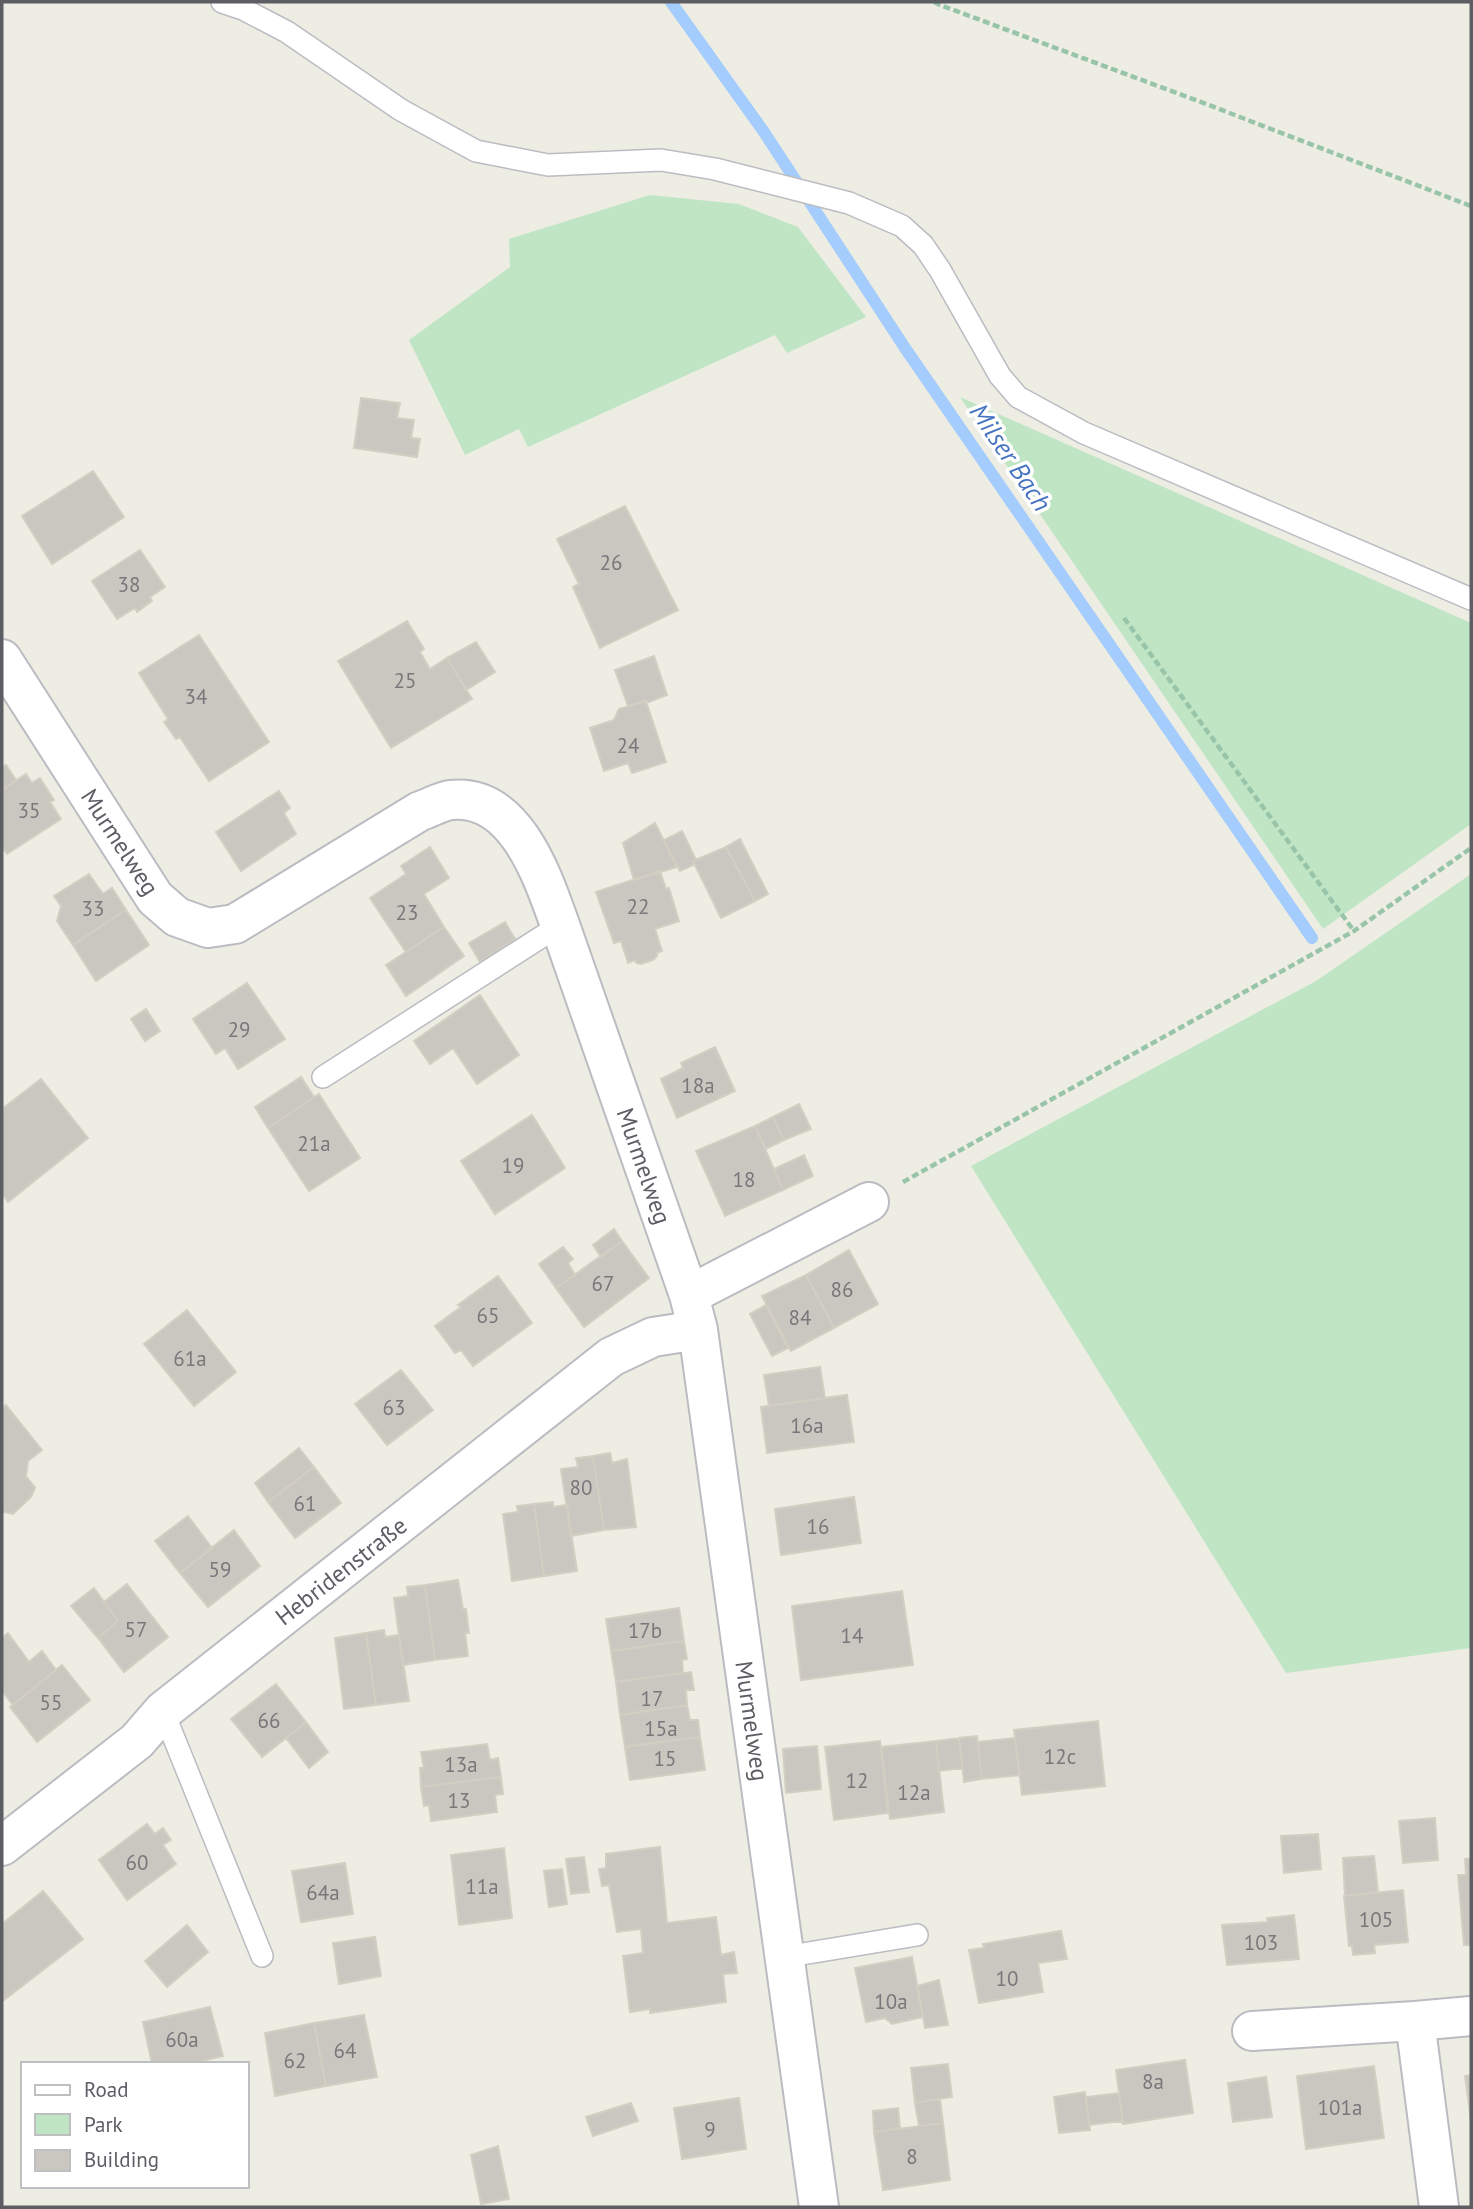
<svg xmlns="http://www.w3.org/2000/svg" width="1473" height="2209" font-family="'PT Sans',sans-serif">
  <rect width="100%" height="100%" fill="#eeede3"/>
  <!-- green -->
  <path fill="#c0e5c5" d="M650 195 739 204 798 227 866 317 787 353 775 335 528 447 519 429 465 455 409 340 510 267 509 239Z
    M960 397 1471 623V824L1323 929Z
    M1471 874V1648L1286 1673 971 1166 1316 981Z"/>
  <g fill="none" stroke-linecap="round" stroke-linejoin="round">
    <!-- stream -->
    <path stroke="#a4ccfd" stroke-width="12" d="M671 2 764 132 905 348 1312 938"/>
  </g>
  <!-- building -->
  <path fill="#cac7c1" stroke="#d2cfc2" stroke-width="2" d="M361 398 400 403 397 418 414 420 411 438 420 439 417 457 354 448Z
    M93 471 124 517 52 564 22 516Z
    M625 506 678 610 600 648 573 587 579 584 557 539Z
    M140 550 165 587 150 597 152 601 137 612 135 608 117 619 92 581Z
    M407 621 424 649 420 652 430 669 447 658 472 699 391 748 338 661Z
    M199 635 269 742 209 781 180 737 176 739 164 722 168 719 139 673Z
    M476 642 495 672 466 690 447 658Z
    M654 656 667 695 646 703V701L628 706 615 670Z
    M646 701 666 762 632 773 628 763 604 771 590 728 614 720 619 709Z
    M6 765 16 780 2 790V767Z
    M26 774 32 783 40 778 54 800 50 802 61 819 7 854 2 847V790Z
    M279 791 290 808 284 813 296 834 241 871 216 832Z
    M655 823 677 867 634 880 623 843Z
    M682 831 696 860 693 861 695 864 680 871 664 840Z
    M740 839 768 894 755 901 726 847Z
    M430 847 449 878 424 894 444 927 406 952 370 898 406 874 401 866Z
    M726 847 755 901 721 918 693 861Z
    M660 871 666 889 669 888 679 921 655 929 662 951 657 953V956L653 960 641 964 636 963 635 960 628 963 621 941 614 943 596 892Z
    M89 874 103 894 112 888 126 910 73 945 57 921 61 906 54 896Z
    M126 910 149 945 96 981 73 945Z
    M505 922 515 939 480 962 469 943Z
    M444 927 464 956 406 996 386 965Z
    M247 983 285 1039 238 1069 225 1048 216 1054 193 1019Z
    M480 995 519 1055 477 1084 453 1048 430 1064 414 1041Z
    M146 1009 160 1031 145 1041 131 1019Z
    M715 1047 735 1091 677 1118 661 1079 683 1068 681 1063Z
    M301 1077 314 1097 268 1128 255 1107Z
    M41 1079 88 1138 8 1202 2 1193V1109Z
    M319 1094 360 1158 309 1191 268 1128Z
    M799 1104 811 1129 784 1140 773 1117Z
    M532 1115 565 1168 495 1214 461 1161Z
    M773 1117 784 1140 766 1149 755 1126Z
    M755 1126 783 1190 725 1216 696 1151Z
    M804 1155 813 1176 783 1190 774 1169Z
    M614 1229 622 1241 601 1257 593 1245Z
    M622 1241 649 1278 584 1327 556 1288Z
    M563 1247 573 1259 568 1263 575 1275 556 1288 539 1264Z
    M849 1250 878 1304 834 1328 806 1275Z
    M806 1275 834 1328 791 1351 762 1296Z
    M498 1276 532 1323 473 1366 461 1350 455 1353 435 1326 461 1307 458 1305Z
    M766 1305 788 1348 772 1356 750 1314Z
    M187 1310 236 1372 194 1406 144 1344Z
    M820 1367 825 1398 769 1406 764 1375Z
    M401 1370 433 1410 387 1445 355 1404Z
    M847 1395 854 1442 767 1453 761 1407Z
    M6 1405 42 1450 28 1461 26 1476 35 1488 31 1497 13 1514 4 1512 2 1515V1408Z
    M299 1448 314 1467 268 1502 255 1483Z
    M610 1453 612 1463 627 1459 636 1527 604 1530 593 1456Z
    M593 1456 604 1530 571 1536 561 1469 578 1467 576 1458Z
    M314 1467 341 1503 295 1538 268 1502Z
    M854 1497 861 1543 781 1555 775 1509Z
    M553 1502V1507L567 1505 577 1571 544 1576 534 1504Z
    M534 1504 544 1576 512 1581 503 1514 518 1512 517 1506Z
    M188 1516 212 1548 180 1573 155 1541Z
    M234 1530 260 1566 208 1607 180 1573Z
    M458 1580 463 1609H466L469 1633H465L468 1656 435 1660 425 1585Z
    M127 1584 168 1637 124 1672 98 1638 118 1621 104 1602Z
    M425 1585 435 1660 403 1665 394 1598 408 1596 407 1587Z
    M94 1588 118 1621 98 1638 71 1606Z
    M902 1591 913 1665 801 1680 792 1606Z
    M679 1608 684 1641 611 1651 606 1619Z
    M384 1630 385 1637 399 1635 409 1701 376 1705 366 1633Z
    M8 1633 29 1662 42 1651 56 1670 13 1705 2 1691V1638Z
    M366 1633 376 1705 344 1709 335 1638Z
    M684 1641 687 1659 682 1660 683 1673 616 1682 611 1651Z
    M62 1665 90 1700 37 1742 10 1707Z
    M691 1672 694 1690H686L687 1705 620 1715 616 1682Z
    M276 1684 306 1722 262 1757 231 1719Z
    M687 1705 690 1720H698L700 1737 625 1747 620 1715Z
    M1098 1721 1105 1786 1022 1795 1014 1730Z
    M306 1722 328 1752 309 1768 286 1738Z
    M977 1736 982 1779 964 1782 959 1738Z
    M700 1737 705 1770 630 1780 625 1747Z
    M959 1738 963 1768 939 1771 936 1741Z
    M1015 1738 1020 1775 982 1779 978 1742Z
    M880 1741 888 1813 834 1820 825 1747Z
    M936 1741 944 1812 890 1819 881 1747Z
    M487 1744 490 1760 498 1758 501 1777 421 1787 420 1768H424L421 1752Z
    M817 1746 821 1789 786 1793 783 1749Z
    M501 1777 503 1794 495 1795 497 1812 431 1821 429 1805 424 1806 421 1787Z
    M1435 1818 1438 1860 1403 1863 1399 1821Z
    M147 1824 155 1834 163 1828 171 1840 163 1845 176 1864 127 1900 99 1860Z
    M1318 1834 1321 1869 1284 1873 1281 1836Z
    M660 1847 667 1923 716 1917 721 1955 734 1952 737 1973 723 1974 726 2002 650 2013V2009L630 2012 623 1956 643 1953 641 1929 617 1932 609 1885 602 1886 599 1869 606 1868V1854Z
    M504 1848 512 1918 459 1925 451 1855Z
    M1374 1856 1378 1892 1345 1896 1343 1858Z
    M584 1857 589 1892 571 1894 566 1859Z
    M1471 1858V1945H1464L1458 1875H1466L1465 1859Z
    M345 1863 353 1914 301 1922 292 1871Z
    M562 1869 567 1904 549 1907 544 1871Z
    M1403 1890 1408 1942 1374 1945 1375 1953 1353 1955 1352 1946H1349L1344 1896Z
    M43 1891 83 1939 4 2000 2 1997V1924Z
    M1294 1915 1299 1959 1227 1965 1222 1925 1268 1922 1267 1918Z
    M187 1925 208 1952 167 1987 145 1961Z
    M1061 1931 1067 1959 1038 1963 1043 1992 979 2003 969 1950 984 1948 983 1944Z
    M375 1937 381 1976 339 1984 333 1943Z
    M912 1957 923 2017 892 2024 885 2018 866 2022 855 1968Z
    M939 1980 948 2025 925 2028 917 1986Z
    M210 2007 223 2056 190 2064H152L143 2022Z
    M364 2015 377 2077 326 2086 314 2023Z
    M314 2023 326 2086 275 2096 265 2033Z
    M1185 2060 1193 2113 1123 2124 1116 2070Z
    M948 2064 952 2097 915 2103 911 2068Z
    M1374 2066 1384 2138 1306 2149 1297 2076Z
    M1471 2075V2121L1465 2076Z
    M1266 2077 1272 2117 1233 2122 1228 2083Z
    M1085 2092 1090 2130 1059 2133 1054 2097Z
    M1119 2093 1123 2121 1089 2125 1086 2097Z
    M739 2098 746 2149 682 2159 674 2108Z
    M940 2099 943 2123 919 2126 915 2103Z
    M631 2103 638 2121 593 2136 586 2117Z
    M898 2108 900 2128 874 2132 873 2111Z
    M943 2123 950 2180 883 2190 874 2132Z
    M498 2146 509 2199 481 2204 471 2155Z"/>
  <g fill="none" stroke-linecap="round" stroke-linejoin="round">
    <defs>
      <path id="service" d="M222 2 243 9 287 32 401 110 476 151 548 165 661 160 715 169 849 203 902 226 923 245 940 270 1000 376 1018 397 1084 433 1471 599
        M323 1077 560 925
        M163 1711 262 1956
        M784 1957 917 1935"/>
      <path id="minor" d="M2 659 155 898 177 917 208 928 235 924 420 811C430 808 441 801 451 800 516 793 543 878 560 925L689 1295 698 1330 819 2207
        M689 1295 869 1202
        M2 1846 137 1741 163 1711 611 1357 653 1337 698 1330
        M1415 2021 1471 2016
        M1252 2031 1415 2021 1439 2207"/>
    </defs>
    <!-- service casing -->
    <use href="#service" stroke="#bbbcc2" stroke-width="24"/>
    <!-- minor casing -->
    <use href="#minor" stroke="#bbbcc2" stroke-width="42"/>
    <!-- path -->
    <path stroke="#98c4aa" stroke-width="4.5" stroke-dasharray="7 3.5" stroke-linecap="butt" d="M934 2 940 5 1201 102 1471 206
      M1124 618 1354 931
      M903 1182 1354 931 1471 848"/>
    <!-- service -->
    <use href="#service" stroke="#fff" stroke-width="21"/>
    <!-- minor -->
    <use href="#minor" stroke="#fff" stroke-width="38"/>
  </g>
  <g text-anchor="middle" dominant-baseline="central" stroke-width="7" stroke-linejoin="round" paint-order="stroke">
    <!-- number labels -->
    <g font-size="21" fill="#78787b">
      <text x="611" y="562">26</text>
      <text x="129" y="584">38</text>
      <text x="405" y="680">25</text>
      <text x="196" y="696">34</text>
      <text x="628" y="745">24</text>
      <text x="29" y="810">35</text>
      <text x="638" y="906">22</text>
      <text x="93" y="908">33</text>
      <text x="407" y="912">23</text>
      <text x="239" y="1029">29</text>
      <text x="698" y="1085">18a</text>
      <text x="314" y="1143">21a</text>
      <text x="513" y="1165">19</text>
      <text x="744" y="1179">18</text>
      <text x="603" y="1283">67</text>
      <text x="842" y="1289">86</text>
      <text x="488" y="1315">65</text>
      <text x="800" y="1317">84</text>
      <text x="190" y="1358">61a</text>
      <text x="394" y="1407">63</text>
      <text x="807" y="1425">16a</text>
      <text x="581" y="1487">80</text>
      <text x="305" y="1503">61</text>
      <text x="818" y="1526">16</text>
      <text x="220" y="1569">59</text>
      <text x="136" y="1629">57</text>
      <text x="645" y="1630">17b</text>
      <text x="852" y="1635">14</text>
      <text x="652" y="1698">17</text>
      <text x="51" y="1702">55</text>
      <text x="269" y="1720">66</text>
      <text x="661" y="1728">15a</text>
      <text x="1060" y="1756">12c</text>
      <text x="665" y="1758">15</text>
      <text x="461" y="1764">13a</text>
      <text x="857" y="1780">12</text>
      <text x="914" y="1792">12a</text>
      <text x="459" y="1800">13</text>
      <text x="137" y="1862">60</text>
      <text x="482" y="1886">11a</text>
      <text x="323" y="1892">64a</text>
      <text x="1376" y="1919">105</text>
      <text x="1261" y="1942">103</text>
      <text x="1007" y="1978">10</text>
      <text x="891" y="2001">10a</text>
      <text x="182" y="2039">60a</text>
      <text x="345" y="2050">64</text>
      <text x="295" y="2060">62</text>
      <text x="1153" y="2081">8a</text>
      <text x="1340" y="2107">101a</text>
      <text x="710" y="2129">9</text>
      <text x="912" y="2156">8</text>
    </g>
    <!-- street labels -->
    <g font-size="24" fill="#5c5e64" stroke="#fff">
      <text transform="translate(120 842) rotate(57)">Murmelweg</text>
      <text transform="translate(644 1166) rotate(71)">Murmelweg</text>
      <text transform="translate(341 1571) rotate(-38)">Hebridenstraße</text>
      <text transform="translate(752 1721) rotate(82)">Murmelweg</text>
    </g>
    <!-- water labels -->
    <g font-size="26" font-style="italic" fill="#4774c1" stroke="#fff">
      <text transform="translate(1011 457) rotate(56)">Milser Bach</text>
    </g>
  </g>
  <!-- border -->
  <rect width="1473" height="2209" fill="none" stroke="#5c5e64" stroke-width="7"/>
  <!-- legend -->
  <rect x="21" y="2062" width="228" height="126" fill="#ffffff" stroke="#bebfc1" stroke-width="2"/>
  <rect x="35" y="2085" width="35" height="10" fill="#ffffff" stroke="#bebfc1" stroke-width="2"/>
  <text x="84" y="2097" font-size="21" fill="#5c5e64">Road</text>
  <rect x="35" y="2114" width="35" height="21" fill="#c0e5c5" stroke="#bebfc1" stroke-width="2"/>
  <text x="84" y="2132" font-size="21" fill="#5c5e64">Park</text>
  <rect x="35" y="2150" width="35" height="21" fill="#cac7c1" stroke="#bebfc1" stroke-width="2"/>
  <text x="84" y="2167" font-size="21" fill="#5c5e64">Building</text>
</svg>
